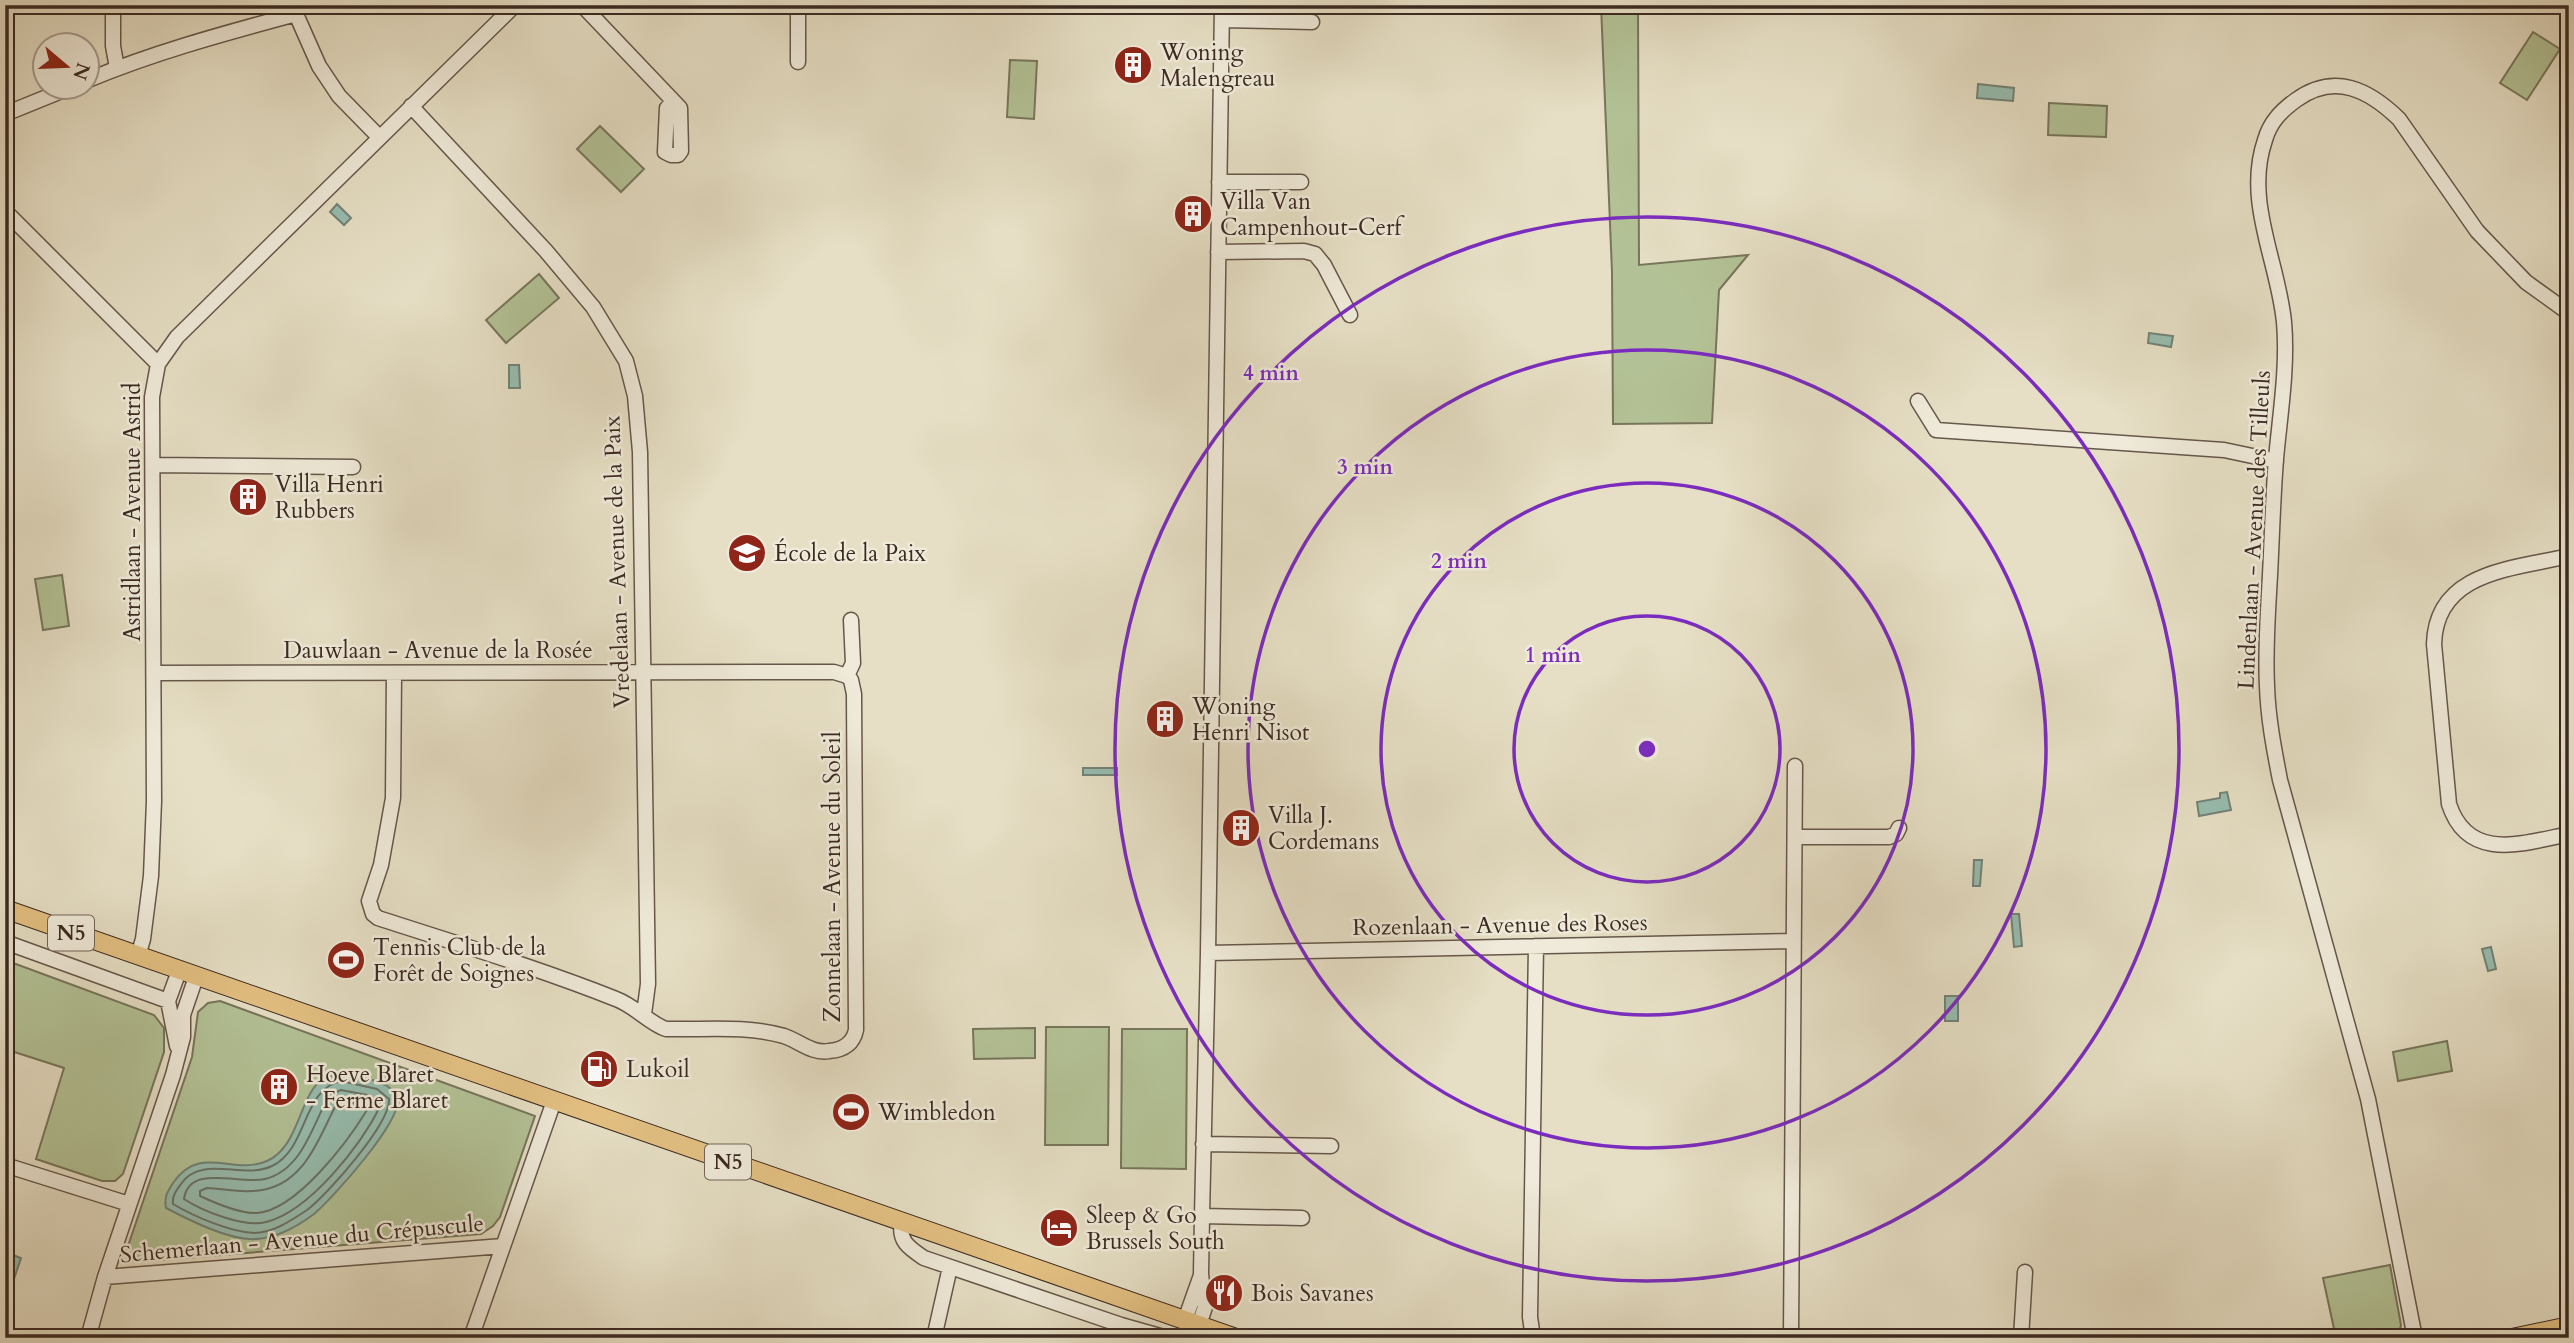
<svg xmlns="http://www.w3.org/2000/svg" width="2574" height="1343" font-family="Cardo,serif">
  <rect width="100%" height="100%" fill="#e6dfc5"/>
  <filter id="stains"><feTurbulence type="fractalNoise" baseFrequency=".00286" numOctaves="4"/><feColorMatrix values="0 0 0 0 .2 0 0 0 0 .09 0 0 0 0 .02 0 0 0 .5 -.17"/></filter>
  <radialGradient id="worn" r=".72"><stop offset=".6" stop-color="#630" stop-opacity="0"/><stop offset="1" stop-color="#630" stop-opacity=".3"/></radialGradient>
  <!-- green -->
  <path fill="#b3c296" stroke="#77765c" stroke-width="2" d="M1601 5H1638L1639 265 1748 255 1719 290 1712 423 1613 424 1612 272Z
    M1680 5H1801L1800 10Z
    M2533 32 2560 49 2527 100 2500 83Z
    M1010 60 1037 61 1034 119 1007 117Z
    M2049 103 2107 106 2106 137 2048 135Z
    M600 126 644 169 621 192 577 149Z
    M539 274 559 298 506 343 486 320Z
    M62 575 69 626 43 630 35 579Z
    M5 960 154 1015 164 1028V1052L123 1174 115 1181H102L36 1159 64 1068 5 1049Z
    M220 1001 535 1116 500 1217 493 1226 481 1234 147 1261 129 1260 127 1249 192 1057 198 1012 208 1003Z
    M1046 1027H1109L1108 1145H1045Z
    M1035 1028V1058L974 1059 973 1029Z
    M1122 1029H1187L1186 1169 1121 1168Z
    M2447 1041 2452 1071 2398 1081 2393 1052Z
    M2390 1265 2401 1325 2398 1338H2336L2323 1278Z"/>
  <!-- water -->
  <path fill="#97bdaf" stroke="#728277" stroke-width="2" d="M1978 84 2014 88 2013 101 1977 98Z
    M337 204 351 218 344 225 330 212Z
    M2149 333 2173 336 2171 347 2148 343Z
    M519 365 520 388H509V365Z
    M1083 768H1117V775H1083Z
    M2227 792 2231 810 2199 816 2197 802 2220 798V793Z
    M1974 860H1982L1980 886H1973Z
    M2011 914H2019L2022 946 2014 947Z
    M2491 947 2496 969 2488 971 2482 949Z
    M1945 996H1958V1021H1945Z
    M341 1074C357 1078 392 1078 397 1099 403 1120 332 1199 314 1214 298 1226 277 1238 256 1239 230 1241 189 1220 166 1208 164 1198 167 1192 173 1183 200 1143 233 1176 267 1161 301 1146 299 1091 325 1078 330 1075 336 1075 341 1074Z
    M13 1255 21 1258 14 1279 5 1276Z"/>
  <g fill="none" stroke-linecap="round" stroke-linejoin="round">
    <!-- shore -->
    <path stroke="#697468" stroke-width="2" d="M341 1081 377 1089 389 1099C391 1123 327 1195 307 1210 292 1220 273 1233 254 1233 230 1232 193 1216 173 1204 172 1196 176 1191 181 1184 201 1154 244 1180 272 1166 308 1149 302 1089 341 1081Z
      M341 1090 367 1095 380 1102 381 1105C361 1145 310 1211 266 1222 245 1228 202 1211 184 1199 189 1163 240 1185 265 1179 302 1170 313 1125 329 1095Z
      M341 1101 365 1105 367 1110C348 1141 297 1210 257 1213 240 1214 215 1203 200 1196V1191L207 1188C227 1189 248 1194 267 1189 307 1179 320 1135 337 1103Z"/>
    <defs>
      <path id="minor" d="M113 5V46L117 68
        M295 5 296 14 319 66 339 96 379 137
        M582 5 680 108 681 151 678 155H671L665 152 667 108 673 102
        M798 5V62
        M1222 20 1312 22
        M88 80C155 52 226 33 296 14
        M411 106 546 251 593 307 626 361 635 396 640 452 648 984 644 1014
        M5 114 69 88
        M1219 182H1301
        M5 211 158 364
        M1218 252 1304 251 1315 254 1324 265 1350 315
        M1918 401 1936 430 2224 450 2276 461
        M153 465 353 467
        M2569 556C2513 569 2436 571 2434 644L2449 804C2468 863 2524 843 2569 834
        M154 673 834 672 847 676
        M394 673 393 798 381 865 369 901 373 914 378 918C458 944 538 968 616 999 635 1006 650 1024 666 1029 706 1030 745 1025 784 1036 799 1041 812 1054 829 1051 843 1050 853 1044 856 1030L854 694 851 680 847 676 853 663 851 620
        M1795 837H1889L1896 834 1899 828
        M5 942 168 1001
        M1208 953 1793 941
        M138 956 143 939 151 876 154 801 152 397 158 364 177 337 515 5
        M177 1046 168 1001 179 971
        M1203 1144 1331 1146
        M5 1165 129 1204
        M1202 1216 1302 1218
        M902 1222C898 1241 909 1248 924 1258L1121 1325 1167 1338
        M105 1277 503 1246
        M1185 1320 1201 1275
        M1199 1325 1205 1307 1201 1274 1202 1216 1208 953 1222 5
        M88 1338 105 1277 173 1075 183 1037V1015L196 977
        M471 1338 554 1101
        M934 1338 950 1267
        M1533 1338 1530 1317 1536 946
        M1791 1338 1795 766
        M2021 1338 2025 1272
        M2415 1338 2368 1099 2280 780C2274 749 2268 718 2267 686 2265 649 2268 612 2270 575 2272 536 2273 497 2276 459 2280 414 2288 367 2284 322 2278 261 2244 201 2265 140 2270 122 2281 111 2296 100 2335 72 2369 90 2399 119L2477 231 2526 282 2569 313"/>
      <path id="major" d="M5 909 1236 1338
        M2512 1338 2569 1326"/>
    </defs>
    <!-- minor casing -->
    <use href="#minor" stroke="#66574b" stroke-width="17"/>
    <!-- major casing -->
    <use href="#major" stroke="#3b2a22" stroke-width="20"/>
    <!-- minor -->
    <use href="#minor" stroke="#efead9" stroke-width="14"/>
    <!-- major -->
    <use href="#major" stroke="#e3c082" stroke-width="18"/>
  </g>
  <!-- distance rings -->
  <g fill="none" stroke="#7b2cbf" stroke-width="3.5">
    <circle cx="1647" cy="749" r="133"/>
    <circle cx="1647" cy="749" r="266"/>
    <circle cx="1647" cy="749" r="399"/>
    <circle cx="1647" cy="749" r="532"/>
  </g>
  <!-- icons -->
  <defs>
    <symbol id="building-disc" viewBox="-11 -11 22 22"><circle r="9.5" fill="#8f2418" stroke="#efead9"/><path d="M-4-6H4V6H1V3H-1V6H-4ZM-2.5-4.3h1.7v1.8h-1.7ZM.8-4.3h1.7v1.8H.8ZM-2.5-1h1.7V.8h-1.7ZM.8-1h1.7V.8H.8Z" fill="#fff"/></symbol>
    <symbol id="school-disc" viewBox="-11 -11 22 22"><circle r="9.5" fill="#8f2418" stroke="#efead9"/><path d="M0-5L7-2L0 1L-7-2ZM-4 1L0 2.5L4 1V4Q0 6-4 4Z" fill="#fff"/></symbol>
    <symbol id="stadium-disc" viewBox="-11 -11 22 22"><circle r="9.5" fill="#8f2418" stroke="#efead9"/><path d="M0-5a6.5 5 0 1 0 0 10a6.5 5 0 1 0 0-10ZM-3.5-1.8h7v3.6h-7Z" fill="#fff"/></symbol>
    <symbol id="fuel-disc" viewBox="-11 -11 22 22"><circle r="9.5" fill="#8f2418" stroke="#efead9"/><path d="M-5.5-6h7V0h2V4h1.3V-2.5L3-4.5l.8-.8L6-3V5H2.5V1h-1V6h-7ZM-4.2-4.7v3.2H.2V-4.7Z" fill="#fff"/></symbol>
    <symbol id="hotel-disc" viewBox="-11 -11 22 22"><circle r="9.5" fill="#8f2418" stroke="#efead9"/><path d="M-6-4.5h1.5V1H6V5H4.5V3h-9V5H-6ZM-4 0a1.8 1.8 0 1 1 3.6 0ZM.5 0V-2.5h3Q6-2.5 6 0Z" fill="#fff"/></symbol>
    <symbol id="restaurant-disc" viewBox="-11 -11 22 22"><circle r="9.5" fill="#8f2418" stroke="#efead9"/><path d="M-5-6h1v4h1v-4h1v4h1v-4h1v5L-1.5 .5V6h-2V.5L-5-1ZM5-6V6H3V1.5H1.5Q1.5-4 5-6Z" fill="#fff"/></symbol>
  </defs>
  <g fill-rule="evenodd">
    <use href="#building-disc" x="1111" y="43" width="44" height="44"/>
    <use href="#building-disc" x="1171" y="192" width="44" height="44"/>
    <use href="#building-disc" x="226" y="475" width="44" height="44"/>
    <use href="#school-disc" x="725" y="531" width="44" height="44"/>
    <use href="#building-disc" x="1143" y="697" width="44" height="44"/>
    <use href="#building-disc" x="1219" y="806" width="44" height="44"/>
    <use href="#stadium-disc" x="324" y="938" width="44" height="44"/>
    <use href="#fuel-disc" x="577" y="1047" width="44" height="44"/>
    <use href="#building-disc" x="257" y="1065" width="44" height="44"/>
    <use href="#stadium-disc" x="829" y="1090" width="44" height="44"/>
    <use href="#hotel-disc" x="1037" y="1206" width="44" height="44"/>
    <use href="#restaurant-disc" x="1202" y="1271" width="44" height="44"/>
  </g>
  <g text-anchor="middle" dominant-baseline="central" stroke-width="5" stroke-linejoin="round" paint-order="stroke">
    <!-- shield labels -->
    <g fill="#efead9" stroke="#716459" stroke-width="2">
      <rect x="48" y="915.5" width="46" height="35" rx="5"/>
      <rect x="705" y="1144.5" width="46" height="35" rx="5"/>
    </g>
    <g font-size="21" font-weight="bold" fill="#3b2a22">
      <text x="71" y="933">N5</text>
      <text x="728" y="1162">N5</text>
    </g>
    <!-- poi labels -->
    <g font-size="23" fill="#3b2a22" stroke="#efead9" text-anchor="start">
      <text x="1160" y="52">Woning<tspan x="1160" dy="26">Malengreau</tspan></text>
      <text x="1220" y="201">Villa Van<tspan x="1220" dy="26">Campenhout-Cerf</tspan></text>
      <text x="275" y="484">Villa Henri<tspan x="275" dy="26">Rubbers</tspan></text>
      <text x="774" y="553">École de la Paix</text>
      <text x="1192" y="706">Woning<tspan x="1192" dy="26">Henri Nisot</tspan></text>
      <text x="1268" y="815">Villa J.<tspan x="1268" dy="26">Cordemans</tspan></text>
      <text x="373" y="947">Tennis Club de la<tspan x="373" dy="26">Forêt de Soignes</tspan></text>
      <text x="626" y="1069">Lukoil</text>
      <text x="306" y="1074">Hoeve Blaret<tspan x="306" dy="26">- Ferme Blaret</tspan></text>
      <text x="878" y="1112">Wimbledon</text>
      <text x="1086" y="1215">Sleep &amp; Go<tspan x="1086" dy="26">Brussels South</tspan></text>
      <text x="1251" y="1293">Bois Savanes</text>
    </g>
    <!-- street labels -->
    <g font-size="23" fill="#3b2a22" stroke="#efead9">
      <text transform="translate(132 512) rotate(-90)">Astridlaan - Avenue Astrid</text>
      <text transform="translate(2254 530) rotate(-87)">Lindenlaan - Avenue des Tilleuls</text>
      <text transform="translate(617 562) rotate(-92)">Vredelaan - Avenue de la Paix</text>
      <text x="438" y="650">Dauwlaan - Avenue de la Rosée</text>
      <text transform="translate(832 877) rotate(-90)">Zonnelaan - Avenue du Soleil</text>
      <text transform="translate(1500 925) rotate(-1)">Rozenlaan - Avenue des Roses</text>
      <text transform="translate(302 1239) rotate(-5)">Schemerlaan - Avenue du Crépuscule</text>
    </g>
  </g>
  <circle cx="1647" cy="749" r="10" fill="#7b2cbf" stroke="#efead9" stroke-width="3.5"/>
  <g font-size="21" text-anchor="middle" font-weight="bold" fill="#7b2cbf" stroke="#efead9" stroke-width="5" stroke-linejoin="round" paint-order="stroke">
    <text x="1271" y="380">4 min</text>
    <text x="1365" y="474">3 min</text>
    <text x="1459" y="568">2 min</text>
    <text x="1553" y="662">1 min</text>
  </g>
  <!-- margin -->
  <rect width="2574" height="1343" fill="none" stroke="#e6dfc5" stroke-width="28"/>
  <rect x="7" y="7" width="2560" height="1329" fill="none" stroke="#3b2a22" stroke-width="3.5"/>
  <rect x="14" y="14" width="2546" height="1315" fill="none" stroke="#3b2a22" stroke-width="2"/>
  <!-- north arrow -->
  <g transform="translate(66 66) rotate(109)"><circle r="33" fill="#efead9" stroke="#a79d90" stroke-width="2"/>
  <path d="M0-5L12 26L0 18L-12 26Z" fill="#8f2418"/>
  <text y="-10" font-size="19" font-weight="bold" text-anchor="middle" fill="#3b2a22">N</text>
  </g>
  <rect width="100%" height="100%" filter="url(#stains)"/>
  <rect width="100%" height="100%" fill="url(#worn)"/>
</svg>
